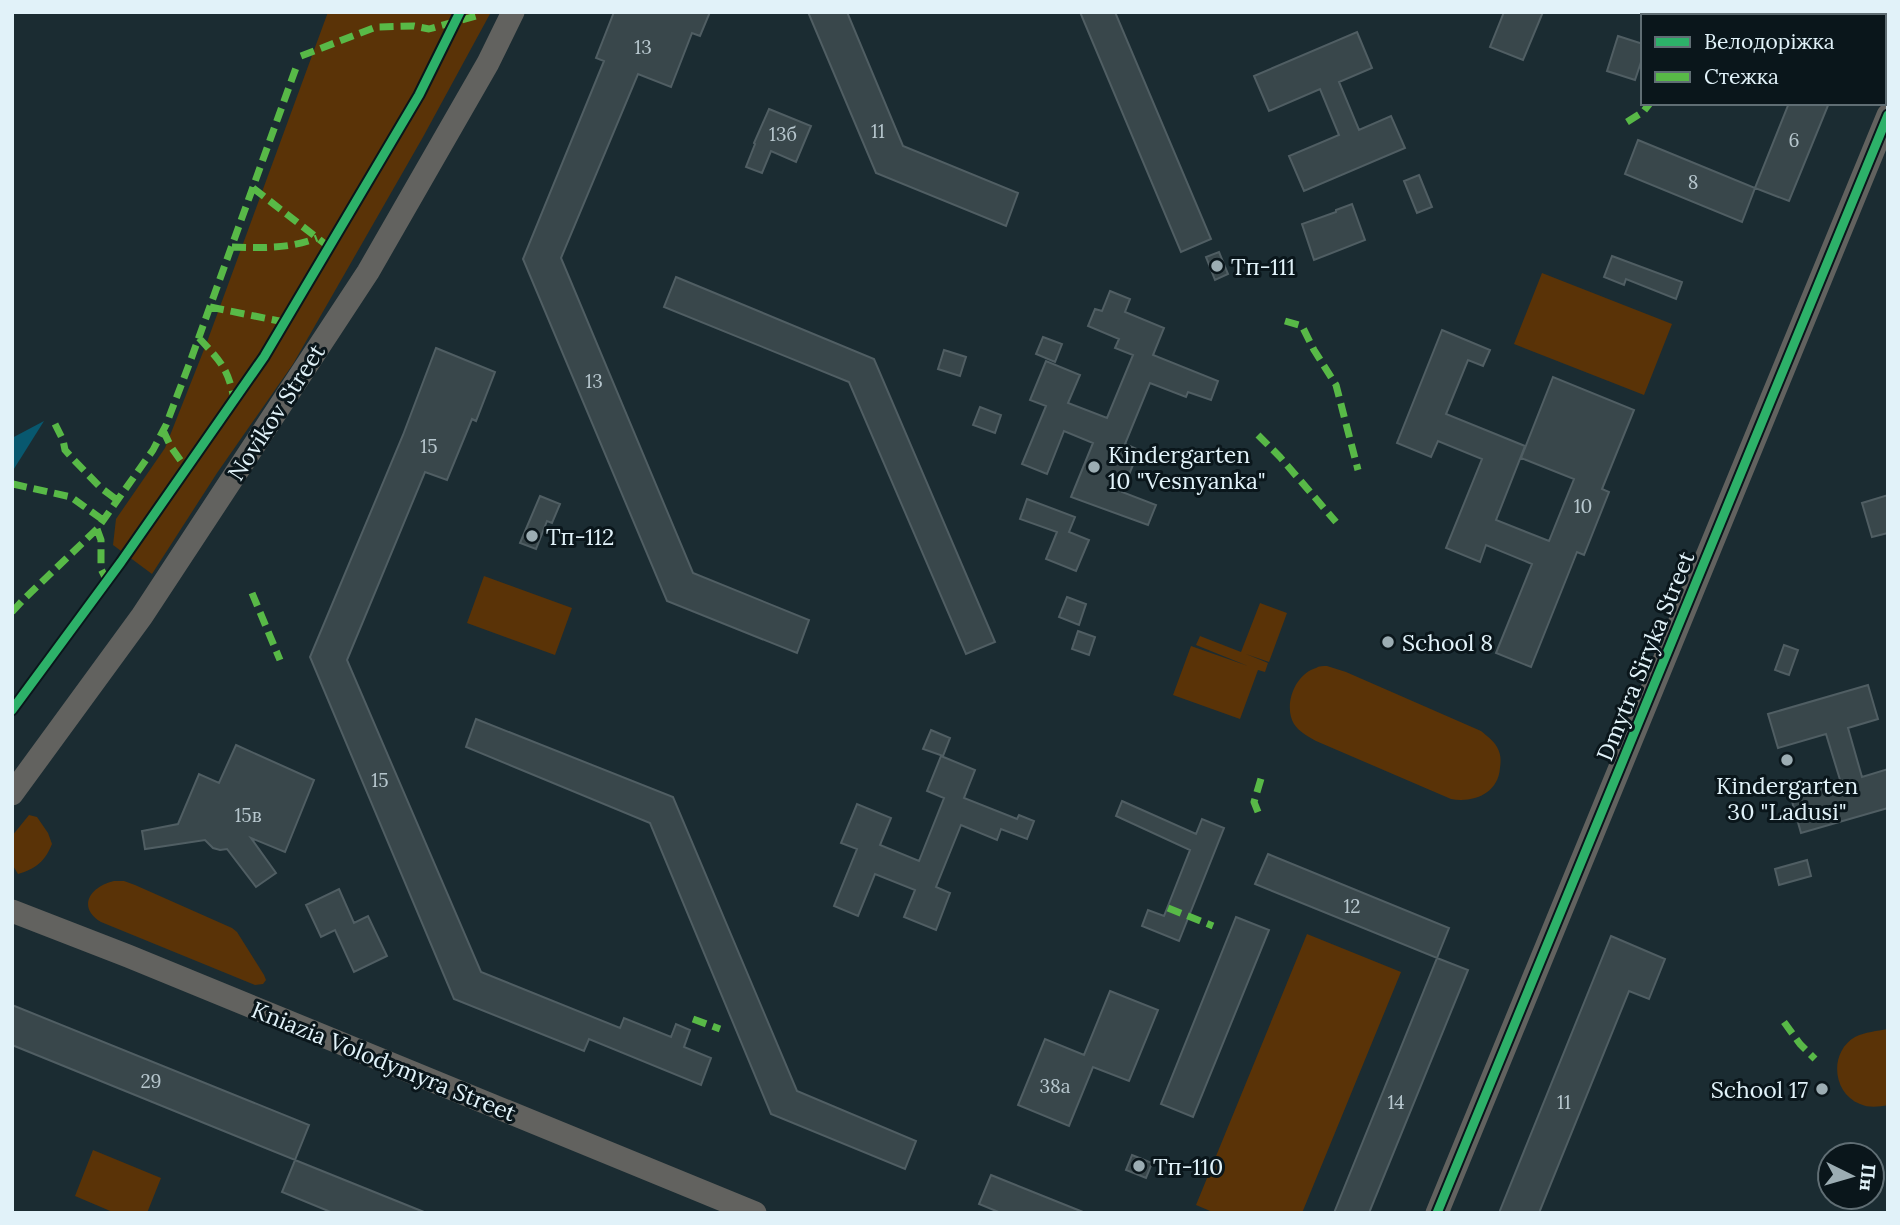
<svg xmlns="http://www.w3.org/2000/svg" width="1900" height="1225" font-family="Lora,serif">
  <rect width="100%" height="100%" fill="#1b2c32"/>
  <!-- green -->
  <path fill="#5a3307" d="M328 12H491L423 137 293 364 217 473 152 574 113 545 116 519 165 448 207 342Z
    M1542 273 1672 324 1644 395 1514 344Z
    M484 576 572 608 555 655 467 623Z
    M1260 603 1287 613 1269 662 1246 654 1268 663 1265 672 1258 670 1240 719 1173 695 1191 646 1248 666 1196 645 1200 636 1241 652Z
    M1327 666 1346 672 1481 731C1487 736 1493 740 1497 747 1501 754 1501 760 1500 768 1498 794 1473 803 1451 799L1316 741C1309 737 1299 732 1294 724 1283 705 1295 674 1316 668 1319 666 1323 666 1327 666Z
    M29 815 37 817 48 833 52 844C45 861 36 869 18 874L12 864V836Z
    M114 881H124L135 885 232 928 237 932 264 975 266 980 263 984 255 985 101 922C76 907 91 886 114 881Z
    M1307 934 1401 972 1302 1213H1215L1196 1205Z
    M1888 1029V1105C1878 1107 1869 1108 1860 1104 1832 1093 1829 1052 1855 1037 1865 1032 1877 1031 1888 1029Z
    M93 1150 161 1178 147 1213H115L75 1196Z"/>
  <!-- water -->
  <path fill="#08586f" d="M44 421 12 472V438Z"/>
  <!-- building -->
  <path fill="#39474b" stroke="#505e63" stroke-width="2" d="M614 12H710L700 36 692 33 671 87 638 74 561 258 693 573 809 620 797 653 667 601 523 259 604 61 596 58Z
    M808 12H847L903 146 1018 193 1006 226 876 173Z
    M1080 12H1115L1211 239 1181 252Z
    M1504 12H1543L1523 60 1490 47Z
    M1357 32 1372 68 1339 82 1359 130 1391 116 1405 148 1304 191 1289 156 1339 135 1320 89 1269 111 1254 76Z
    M1618 36 1643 44V56L1635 80 1607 71Z
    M1789 103H1829L1789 201 1755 188Z
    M769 109 811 126 796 162 771 151 762 173 746 167 755 144 754 143Z
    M1638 140 1755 188 1742 222 1625 174Z
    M1419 175 1432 207 1417 213 1404 181Z
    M1352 204 1365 240 1314 260 1302 224 1336 212V210Z
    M1219 252 1228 274 1215 280 1206 257Z
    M1612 256 1682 282 1676 299 1626 279 1624 285 1604 277Z
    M676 277 874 359 995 642 966 654 849 382 664 307Z
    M1110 291 1130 299 1125 312 1164 328 1153 355 1218 381 1211 400 1188 392 1186 397 1150 383 1125 444 1139 450 1122 492 1156 505 1148 525 1071 497 1093 443 1064 431 1047 474 1022 464 1046 406 1030 400 1046 361 1080 375 1068 403 1107 418 1133 355 1115 348 1119 339 1088 326 1095 309 1102 311Z
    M1442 330 1490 350 1483 366 1468 360 1446 414 1525 446 1496 520 1549 541 1574 479 1521 458 1553 377 1634 410 1602 489 1609 492 1584 555 1577 552 1531 667 1496 653 1532 564 1486 545 1480 562 1446 548 1482 459 1438 441 1431 457 1397 443Z
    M1043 337 1062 344 1055 362 1036 354Z
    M436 348 495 372 476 421 472 419 447 480 425 472 347 660 481 972 620 1028 624 1018 671 1037 676 1024 690 1030 684 1047 711 1058 701 1085 589 1039 584 1051 454 999 310 657 403 435Z
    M944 350 966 357 960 376 938 369Z
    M980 407 1001 415 995 433 973 425Z
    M1888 495V533L1872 537 1862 503Z
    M540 496 560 504 552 523 547 521 536 549 520 543Z
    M1027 499 1075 517 1069 532 1089 540 1076 571 1046 559 1057 532 1020 519Z
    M1067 597 1086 604 1079 625 1059 617Z
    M1078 631 1095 637 1089 655 1072 649Z
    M1784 645 1798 650 1789 675 1775 670Z
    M1868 685 1878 719 1848 728 1862 777 1888 769V808L1801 833 1791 798 1841 783 1826 734 1778 748 1768 714Z
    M476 719 673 797 797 1091 916 1141 905 1169 771 1114 650 823 466 747Z
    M931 730 950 738 943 756 923 749Z
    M236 745 314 780 285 852 251 838 276 873 256 887 227 849 220 850 213 848 205 840 145 849 142 831 178 824 199 774 219 783Z
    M941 756 975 770 964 798 1017 819 1019 815 1034 821 1027 839 1001 829 997 840 961 825 936 887 950 893 936 930 904 917 915 890 875 874 858 916 834 906 857 849 841 843 857 804 891 818 880 845 919 861 944 798 927 791Z
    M1122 801 1196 834 1202 819 1224 828 1179 941 1142 926 1148 910 1164 916 1190 850 1116 816Z
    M1268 854 1449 928 1437 958 1255 884Z
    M1807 860 1811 876 1779 885 1775 869Z
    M339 889 354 923 368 916 387 956 354 972 335 930 321 937 306 905Z
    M1236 917 1269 930 1193 1117 1161 1104Z
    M1611 936 1665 959 1649 999 1629 991 1539 1213H1499Z
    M1437 958 1468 970 1369 1213H1334Z
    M1110 991 1158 1010 1129 1081 1093 1067 1069 1126 1018 1105 1045 1039 1084 1055Z
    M12 1005 309 1125 295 1160 12 1045Z
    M1132 1155 1152 1163 1146 1178 1126 1170Z
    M295 1160 424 1212V1213H333L282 1192Z
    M991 1175 1083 1212V1213H1001L979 1204Z"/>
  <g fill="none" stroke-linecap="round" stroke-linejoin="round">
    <!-- secondary -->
    <path stroke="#62625f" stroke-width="23" d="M12 794 142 616 368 272 488 63 513 12
      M12 911 128 956 755 1213
      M1437 1213 1888 115"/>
    <!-- quiet -->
    <path stroke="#58b947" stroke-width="7" stroke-dasharray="14 7" stroke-linecap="butt" d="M1758 16 1761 12
      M301 56 376 27 414 26 429 29 476 16
      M1627 122 1643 112 1650 103
      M253 188 329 247
      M232 247C261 248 289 249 317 238
      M210 307 284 322
      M1285 321 1302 326 1314 350 1336 385 1358 470
      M199 338C220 361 228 368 234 399
      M55 424 63 440 65 450 73 459 101 488 117 500
      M163 430 171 447 186 468
      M1258 435 1280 457 1336 522
      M13 484 71 497 103 520
      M97 529 101 540V569L107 581
      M252 593 280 660
      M12 612 24 599 97 529 153 450 166 425 190 362 297 65
      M1258 812 1254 802 1263 772
      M1168 908 1213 926
      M693 1019 720 1029
      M1784 1022 1800 1044 1815 1059"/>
    <defs>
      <path id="cycleway" d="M12 710 121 562 264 357 419 95 460 12
        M1437 1213 1888 115"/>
    </defs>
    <!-- cycleway casing -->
    <use href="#cycleway" stroke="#0a161b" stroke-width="13"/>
    <!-- cycleway -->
    <use href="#cycleway" stroke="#2db169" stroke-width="9"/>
  </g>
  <!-- markers -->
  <g fill="#9cadb3" stroke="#0a161b" stroke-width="2.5">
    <circle cx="1217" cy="266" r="7"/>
    <circle cx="1094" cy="467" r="7"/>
    <circle cx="532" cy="536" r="7"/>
    <circle cx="1388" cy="642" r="7"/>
    <circle cx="1787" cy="760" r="7"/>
    <circle cx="1822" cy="1089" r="7"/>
    <circle cx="1139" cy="1166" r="7"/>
  </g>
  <g text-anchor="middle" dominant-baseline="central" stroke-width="6" stroke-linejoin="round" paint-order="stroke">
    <!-- number labels -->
    <g font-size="19" fill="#b7c7ce">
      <text x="643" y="47">13</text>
      <text x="878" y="131">11</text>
      <text x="783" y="134">13б</text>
      <text x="1794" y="140">6</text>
      <text x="1693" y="182">8</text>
      <text x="594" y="381">13</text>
      <text x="429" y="446">15</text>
      <text x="1583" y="506">10</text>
      <text x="380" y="780">15</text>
      <text x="248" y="815">15в</text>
      <text x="1352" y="906">12</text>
      <text x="151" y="1081">29</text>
      <text x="1055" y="1086">38а</text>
      <text x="1396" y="1102">14</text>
      <text x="1564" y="1102">11</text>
    </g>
    <!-- poi labels -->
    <g font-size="23" fill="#e1f2f9" stroke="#0a161b" text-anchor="start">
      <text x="1231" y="266">Тп-111</text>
      <text x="1108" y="454">Kindergarten<tspan x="1108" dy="26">10 "Vesnyanka"</tspan></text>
      <text x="546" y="536">Тп-112</text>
      <text x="1402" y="642">School 8</text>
      <text x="1787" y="785" text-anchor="middle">Kindergarten<tspan x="1787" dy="26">30 "Ladusi"</tspan></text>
      <text x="1808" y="1089" text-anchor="end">School 17</text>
      <text x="1153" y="1166">Тп-110</text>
    </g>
    <!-- street labels -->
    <g font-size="23" fill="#e1f2f9" stroke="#0a161b">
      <text transform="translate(276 412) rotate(-57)">Novikov Street</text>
      <text transform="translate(1645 656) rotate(-68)">Dmytra Siryka Street</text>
      <text transform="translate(384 1061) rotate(22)">Kniazia Volodymyra Street</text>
    </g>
  </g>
  <!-- border -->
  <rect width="1900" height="1225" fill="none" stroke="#e1f2f9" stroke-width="28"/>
  <!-- legend -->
  <rect x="1641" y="14" width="245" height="91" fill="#0a161b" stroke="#606e74" stroke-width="2"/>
  <rect x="1655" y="37" width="35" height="10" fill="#2db169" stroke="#606e74" stroke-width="2"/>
  <text x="1704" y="49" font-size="21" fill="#e1f2f9">Велодоріжка</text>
  <rect x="1655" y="72" width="35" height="10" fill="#58b947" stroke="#606e74" stroke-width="2"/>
  <text x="1704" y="84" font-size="21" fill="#e1f2f9">Стежка</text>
  <!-- north arrow -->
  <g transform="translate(1851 1176) rotate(95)"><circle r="33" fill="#0a161b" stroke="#606e74" stroke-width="2"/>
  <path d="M0-5L12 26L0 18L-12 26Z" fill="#9cadb3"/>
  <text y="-10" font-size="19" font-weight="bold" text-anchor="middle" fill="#e1f2f9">Пн</text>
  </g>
</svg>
